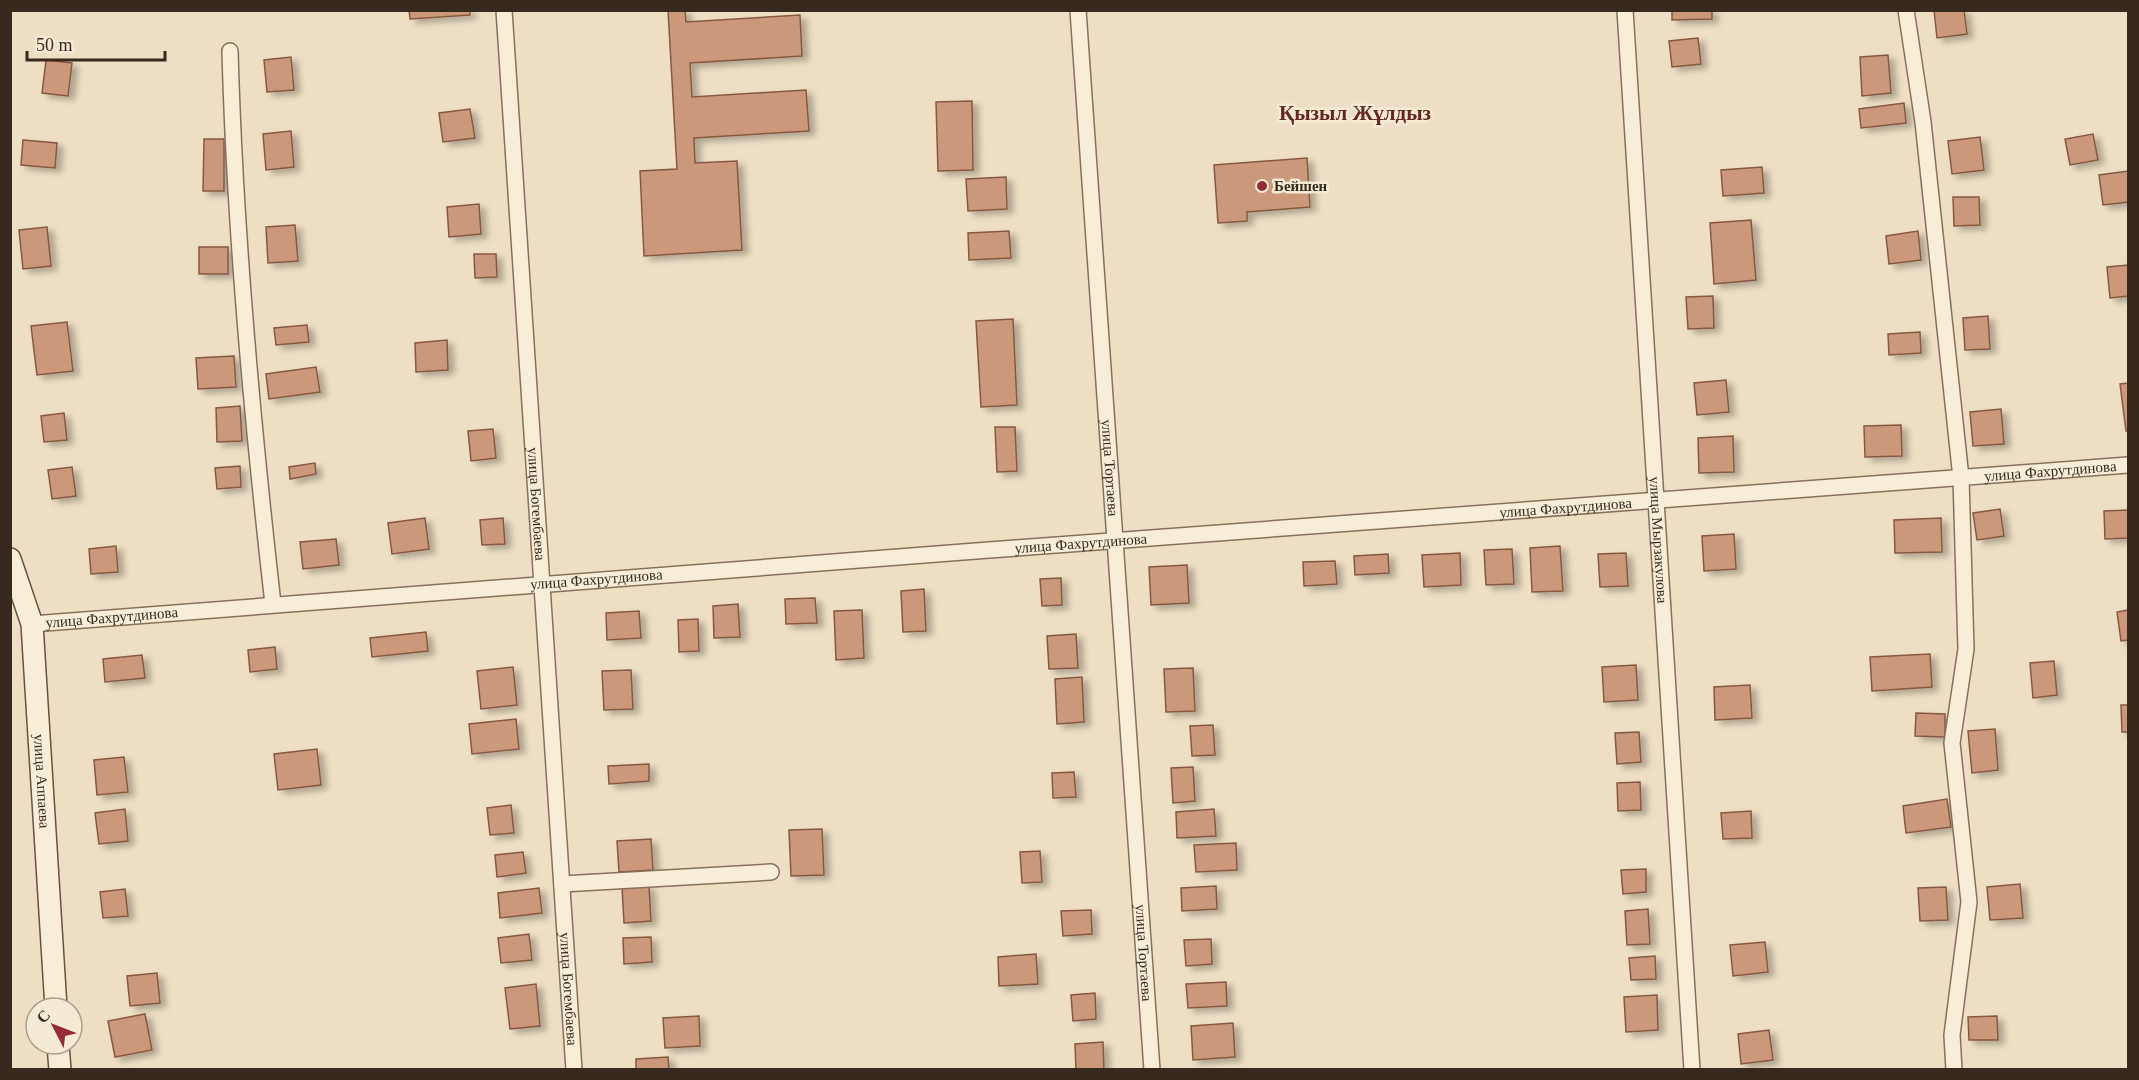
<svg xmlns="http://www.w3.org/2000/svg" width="2139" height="1080" font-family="'Times New Roman',serif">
  <defs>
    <filter id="shadow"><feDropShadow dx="6" dy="4" stdDeviation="3" flood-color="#0004"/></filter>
  </defs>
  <rect width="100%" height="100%" fill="#eedfc4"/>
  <!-- building -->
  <path fill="#cb987b" stroke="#875941" stroke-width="1.5" filter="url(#shadow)" d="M409 10H470V15L410 19Z
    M668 10H685L686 22 800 15 802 56 690 63 692 97 806 90 809 131 694 138 695 163 737 161 742 250 644 256 640 171 677 169Z
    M1672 10H1712V19L1672 20Z
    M1934 10H1964L1967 34 1937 38Z
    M1698 38 1701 64 1672 67 1669 41Z
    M1888 55 1891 93 1862 96 1860 57Z
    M291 57 294 90 267 92 264 60Z
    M46 60 72 63 68 96 42 93Z
    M972 101 973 170 938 171 936 102Z
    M1904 103 1906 123 1861 128 1859 109Z
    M470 109 475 138 443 142 439 113Z
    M291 131 294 167 266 170 263 134Z
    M2093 134 2098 160 2070 165 2065 139Z
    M1980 137 1984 170 1952 174 1948 141Z
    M204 139H224V191H203Z
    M23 140 57 143 55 168 21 165Z
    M1307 158 1310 207 1247 212V221L1218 223 1214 165Z
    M1762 167 1764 193 1723 196 1721 170Z
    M2128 171V202L2103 205 2099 175Z
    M1006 177 1007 209 968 211 966 179Z
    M1953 197H1979L1980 225 1954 226Z
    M479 204 481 234 449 237 447 207Z
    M1751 220 1756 280 1714 284 1710 223Z
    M295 225 298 261 268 263 266 227Z
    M47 227 51 266 23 269 19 230Z
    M1009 231 1011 258 969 260 968 233Z
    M1918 231 1921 260 1889 264 1886 236Z
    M199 247H228V274H199Z
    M474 254H496L497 277 475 278Z
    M2128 265V296L2110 298 2107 267Z
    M1713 296 1714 328 1688 329 1686 297Z
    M1988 316 1990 349 1965 350 1963 318Z
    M1013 319 1017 405 981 407 976 321Z
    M67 322 73 371 37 375 31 326Z
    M307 325 309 342 276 345 274 328Z
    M1920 332 1921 353 1889 355 1888 334Z
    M447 340 448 370 416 372 415 343Z
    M234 356 236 387 198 389 196 358Z
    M316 367 320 392 269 399 266 374Z
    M1726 380 1729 412 1697 415 1694 383Z
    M2128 383V431H2126L2120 384Z
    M240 406 242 441 217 442 216 408Z
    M2001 409 2004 444 1973 446 1970 412Z
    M64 413 67 440 44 442 41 416Z
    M1901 425 1902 456 1865 457 1864 426Z
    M995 427H1015L1017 471 997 472Z
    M493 429 496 458 471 461 468 431Z
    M1733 436 1734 472 1699 473 1698 438Z
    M315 463 316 474 290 479 289 467Z
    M240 466 241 487 217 489 215 468Z
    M72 467 76 496 52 499 48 470Z
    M2000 509 2004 536 1977 540 1973 513Z
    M2128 510V538L2105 539 2104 511Z
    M425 518 429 549 392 554 388 523Z
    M503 518 505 544 482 545 480 520Z
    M1941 518 1942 552 1895 553 1894 520Z
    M1734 534 1736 569 1704 571 1702 536Z
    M336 539 339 565 303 569 300 542Z
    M116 546 118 572 91 574 89 549Z
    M1560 546 1563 591 1532 592 1530 548Z
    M1512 549 1514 584 1486 585 1484 550Z
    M1460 553 1461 585 1424 587 1422 555Z
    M1626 553 1628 586 1600 587 1598 554Z
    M1388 554 1389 573 1355 575 1354 556Z
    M1335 561 1337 584 1304 586 1303 562Z
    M1187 565 1189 603 1151 605 1149 567Z
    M1061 578 1062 605 1042 606 1040 579Z
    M924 589 926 631 903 632 901 591Z
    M815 598 817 623 786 624 785 599Z
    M738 604 740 637 714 638 713 606Z
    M862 610 864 658 836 660 834 611Z
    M2128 610V640L2121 641 2117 612Z
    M639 611 641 638 607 640 606 613Z
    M698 619 699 651 679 652 678 620Z
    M426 632 428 651 372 657 370 638Z
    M1076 634 1078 668 1049 669 1047 636Z
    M275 647 277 669 250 672 248 650Z
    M1930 654 1932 687 1872 691 1870 657Z
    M142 655 145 678 105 682 103 659Z
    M2054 661 2057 695 2033 698 2030 663Z
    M1636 665 1638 700 1604 702 1602 667Z
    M513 667 517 705 481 709 477 671Z
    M1193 668 1195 711 1166 712 1164 669Z
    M631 670 633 709 604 710 602 671Z
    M1082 677 1084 722 1057 724 1055 679Z
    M1750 685 1752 718 1715 720 1714 687Z
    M2121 705H2128V732H2122Z
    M1916 713 1945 714V737L1915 736Z
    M516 719 519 749 472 754 469 724Z
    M1213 725 1215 755 1192 756 1190 726Z
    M1995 729 1998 770 1972 773 1968 731Z
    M1639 732 1641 762 1617 764 1615 733Z
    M317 749 321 785 278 790 274 754Z
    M124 757 128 792 97 795 94 760Z
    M649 764V781L609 784 608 766Z
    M1193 767 1195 801 1173 803 1171 768Z
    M1074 772 1076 797 1053 798 1052 773Z
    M1640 782 1641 810 1618 811 1617 783Z
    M1947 799 1951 827 1906 833 1903 806Z
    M511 805 514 833 490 835 487 808Z
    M125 809 128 841 99 844 95 813Z
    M1214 809 1216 836 1177 838 1176 812Z
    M1751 811 1752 838 1723 839 1721 813Z
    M822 829 824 875 791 876 789 830Z
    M651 839 653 870 619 872 617 841Z
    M1236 843 1237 870 1196 872 1194 845Z
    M1040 851 1042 882 1022 883 1020 852Z
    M523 852 526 873 497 877 495 855Z
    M1646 869V892L1623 894 1621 870Z
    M2020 884 2023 918 1990 920 1987 887Z
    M649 886 651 921 624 923 622 887Z
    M1216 886 1217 909 1182 911 1181 888Z
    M1946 887 1948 920 1920 921 1918 888Z
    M539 888 542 913 500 918 498 893Z
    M125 889 128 916 103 918 100 892Z
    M1648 909 1650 944 1627 945 1625 911Z
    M1091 910 1092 934 1063 936 1061 911Z
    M529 934 532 960 501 963 498 938Z
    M651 937 652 962 624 964 623 938Z
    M1211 939 1212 964 1186 966 1184 940Z
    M1765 942 1768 972 1733 976 1730 945Z
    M1036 954 1038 984 999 986 998 957Z
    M1655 956 1656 979 1631 980 1629 958Z
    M157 973 160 1003 130 1006 127 976Z
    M1226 982 1227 1006 1188 1008 1186 984Z
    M536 984 540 1026 510 1029 505 988Z
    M1095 993 1096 1019 1073 1021 1071 995Z
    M1657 995 1658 1030 1626 1032 1624 997Z
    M145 1014 152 1050 115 1057 108 1021Z
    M699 1016 700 1046 665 1048 663 1018Z
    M1997 1016 1998 1040H1969L1968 1017Z
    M1233 1023 1235 1057 1193 1060 1191 1026Z
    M1769 1030 1773 1060 1741 1064 1738 1034Z
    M1103 1042 1104 1070H1076L1075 1044Z
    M668 1057 669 1070H636V1059Z"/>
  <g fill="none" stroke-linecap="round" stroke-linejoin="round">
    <defs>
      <g id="street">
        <path id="s1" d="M504 10 574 1070"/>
        <path id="s2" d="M1078 10 1152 1070"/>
        <path id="s3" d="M1625 10 1692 1070"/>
        <path d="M1906 10 1923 122 1961 478 1966 649 1952 743 1969 902 1952 1035 1954 1070"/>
        <path d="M230 51C235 236 252 420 273 604"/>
        <path id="s4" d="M32 624C730 566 1430 520 2128 465"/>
        <path d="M562 884 771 872"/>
      </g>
      <g id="secondary">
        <path id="s5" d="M10 559 32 624 56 1008"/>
        <path d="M58 1044 60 1070"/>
      </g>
    </defs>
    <!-- street casing -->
    <use href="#street" stroke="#88705b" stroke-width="18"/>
    <!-- secondary casing -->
    <use href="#secondary" stroke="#6a513e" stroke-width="24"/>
    <!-- street -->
    <use href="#street" stroke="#f8edd7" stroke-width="15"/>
    <!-- secondary -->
    <use href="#secondary" stroke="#f8edd7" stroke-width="21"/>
  </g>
  <!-- markers -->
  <circle fill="#962c32" stroke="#f5ead4" stroke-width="2" cx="1262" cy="186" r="6"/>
  <g text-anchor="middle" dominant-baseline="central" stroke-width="5" stroke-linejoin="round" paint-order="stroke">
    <!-- poi labels -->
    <g font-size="15" font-weight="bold" fill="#38291f" stroke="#f5ead4" text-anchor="start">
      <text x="1274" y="186">Бейшен</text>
    </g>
    <!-- street labels -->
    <g font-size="15" fill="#38291f" stroke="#f5ead4">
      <text stroke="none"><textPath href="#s2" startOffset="459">улица Тортаева</textPath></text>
      <text stroke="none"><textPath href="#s4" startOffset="2024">улица Фахрутдинова</textPath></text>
      <text stroke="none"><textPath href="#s1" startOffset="495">улица Богембаева</textPath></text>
      <text stroke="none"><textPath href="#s4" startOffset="1538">улица Фахрутдинова</textPath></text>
      <text stroke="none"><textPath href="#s3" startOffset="531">улица Мырзакулова</textPath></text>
      <text stroke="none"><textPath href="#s4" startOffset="1052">улица Фахрутдинова</textPath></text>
      <text stroke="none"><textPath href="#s4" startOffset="566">улица Фахрутдинова</textPath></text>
      <text stroke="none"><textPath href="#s4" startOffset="80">улица Фахрутдинова</textPath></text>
      <text stroke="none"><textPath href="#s5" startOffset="226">улица Аппаева</textPath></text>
      <text stroke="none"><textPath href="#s2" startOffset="945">улица Тортаева</textPath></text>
      <text stroke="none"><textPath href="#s1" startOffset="981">улица Богембаева</textPath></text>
    </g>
    <!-- district labels -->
    <g font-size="21" font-weight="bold" fill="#64291e" stroke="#f5ead4">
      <text x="1355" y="113">Қызыл Жұлдыз</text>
    </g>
  </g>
  <!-- border -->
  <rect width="2139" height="1080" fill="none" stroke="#38291f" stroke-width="24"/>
  <!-- north arrow -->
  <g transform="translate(54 1026) rotate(312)"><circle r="28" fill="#f5ead4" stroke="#a99d8c" stroke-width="1.5"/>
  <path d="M0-4.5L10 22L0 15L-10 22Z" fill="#962c32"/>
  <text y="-9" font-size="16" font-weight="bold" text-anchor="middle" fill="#38291f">С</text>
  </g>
  <!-- scale -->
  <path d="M27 51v9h138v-9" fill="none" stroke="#38291f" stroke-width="3"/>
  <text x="36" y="51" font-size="18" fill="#38291f" stroke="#f5ead4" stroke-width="4.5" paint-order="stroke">50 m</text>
</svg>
